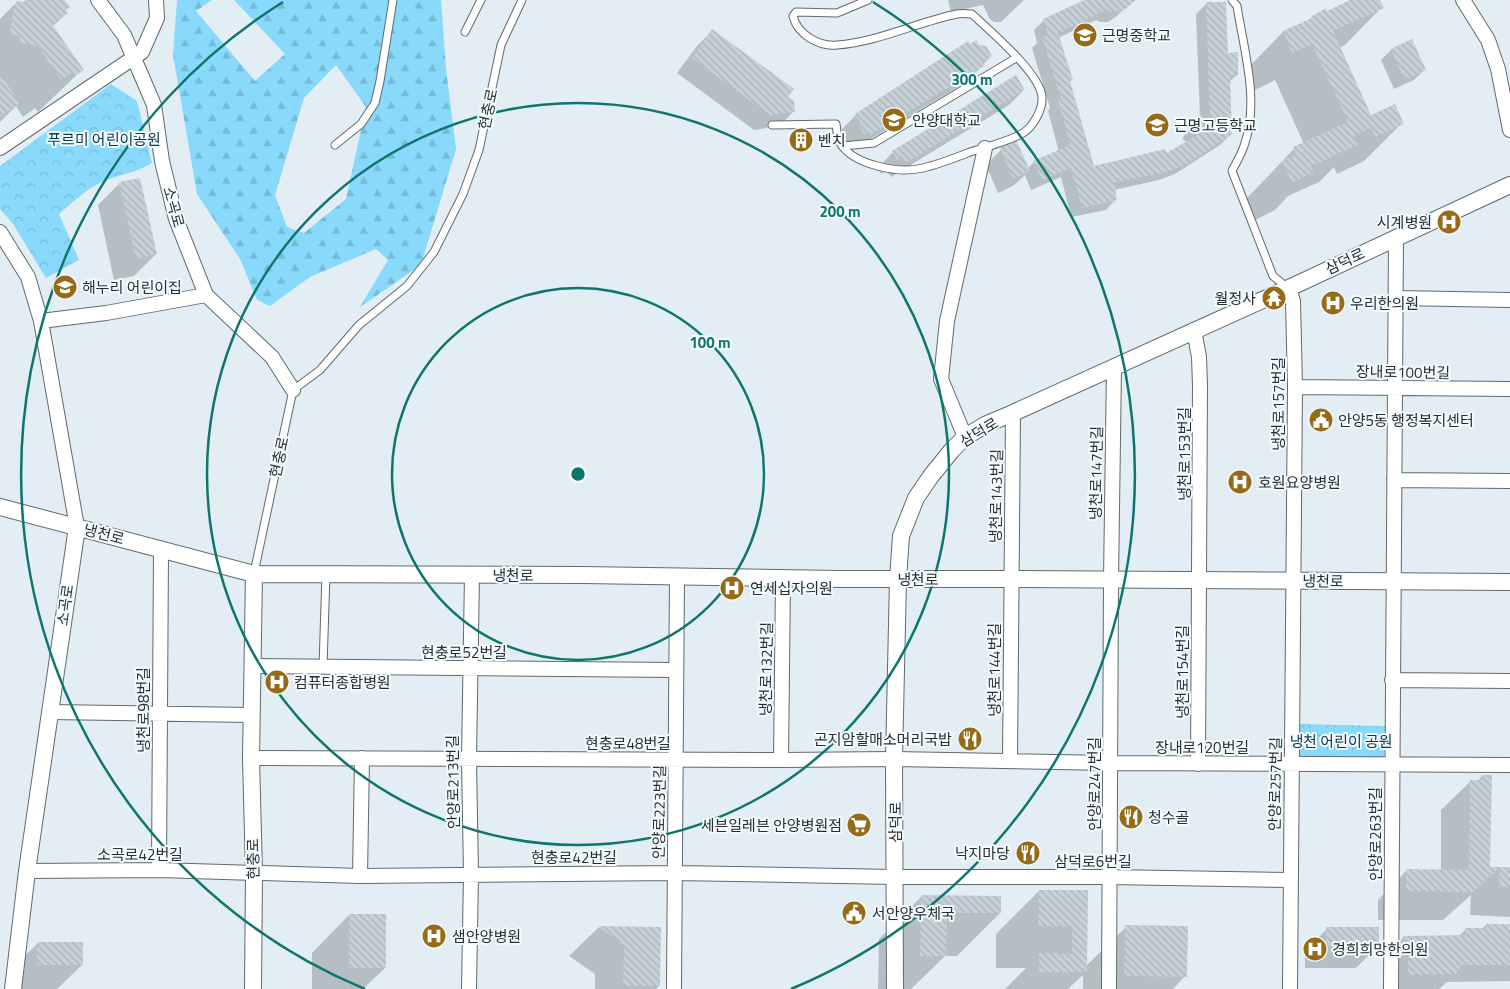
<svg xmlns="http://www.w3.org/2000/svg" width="1510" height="989" font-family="'Titillium Web','Noto Sans KR',sans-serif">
  <defs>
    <pattern id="forest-firs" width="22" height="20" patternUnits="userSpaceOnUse" patternTransform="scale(1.25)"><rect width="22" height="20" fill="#88d9fc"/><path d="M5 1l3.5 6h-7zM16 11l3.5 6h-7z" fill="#75bbd8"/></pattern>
    <pattern id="park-crowns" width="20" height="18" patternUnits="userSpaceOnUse" patternTransform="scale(1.25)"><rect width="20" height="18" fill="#88d9fc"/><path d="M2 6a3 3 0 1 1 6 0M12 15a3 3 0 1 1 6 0" fill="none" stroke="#75bbd8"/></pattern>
    <pattern id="building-back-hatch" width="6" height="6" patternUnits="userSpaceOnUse" patternTransform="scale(1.25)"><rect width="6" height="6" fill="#c5d1d6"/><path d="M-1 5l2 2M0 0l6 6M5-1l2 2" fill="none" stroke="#a9b4b8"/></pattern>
  </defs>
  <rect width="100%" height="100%" fill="#e2eef4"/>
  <!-- forest -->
  <path fill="url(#forest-firs)" fill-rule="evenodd" d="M177 0H212L196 11 255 81 285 54 234 0H441L446 69 456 149 421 265 360 307 388 260 376 249 310 277 270 306 257 300 240 259 197 194 173 55ZM336 65 366 107 346 199 304 233 287 227 275 195 304 98Z"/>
  <!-- park -->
  <path fill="url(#park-crowns)" d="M111 84 137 101 152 163C136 173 120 174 104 181 87 188 73 202 59 214L79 260 46 278 13 224 0 209V166Z
    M1297 724 1385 726 1384 758H1296Z"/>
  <!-- shadow -->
  <path fill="#0003" d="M26 0H64L67 13 52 27 82 70 38 112 35 108 23 117 16 106 0 122V19L17 2 23 3Z
    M948 0H1024L1001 22H994L990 19 983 5 951 12Z
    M1087 0H1132L1117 16 1108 22H1100L1096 20 1058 38 1072 80 1069 82 1093 167 1165 155 1188 142 1182 139 1190 127 1200 117 1196 14 1206 4 1227 54 1237 75 1229 82 1231 134 1220 145 1175 174 1159 180 1114 190 1116 199 1106 210 1071 217 1061 177 1031 190 1025 175 1013 186 998 193 986 165 1001 150 1027 169 1034 162 1059 152 1048 111 1050 108 1032 48 1037 43 1034 30 1044 20Z
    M1353 0H1379L1382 7 1345 45 1339 48 1371 116 1402 123 1364 161 1337 174 1334 167 1319 182 1288 196 1275 210 1255 220 1245 200 1294 149 1304 144 1275 80 1255 90 1246 70 1283 32 1308 21 1312 17 1326 12Z
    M712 31 787 97 794 111 779 126 754 130 677 73 697 46Z
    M1411 41 1424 70 1414 80 1394 89 1381 60 1391 50Z
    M970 46 991 56 968 81 854 149 848 147 844 142 846 138 841 130 856 115Z
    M1016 77 1024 90 1009 105 891 177 887 171 881 174 878 168 893 152Z
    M119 184 156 254 134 276 114 280 98 205Z
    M1482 776 1489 868H1510V917L1470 915 1471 895 1443 920H1378V900L1407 870 1441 871V810L1471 781H1478Z
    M1039 891 1087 892 1086 966 1126 927 1185 976 1173 989H1083V975L1068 989H1005L1026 968H996V934Z
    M922 896 1000 913 957 956H945L911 989H878L879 939Z
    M349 915 385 968 363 989H312V953Z
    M1486 925H1510V981L1447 982 1439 989H1392L1387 955 1404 937 1459 936 1466 929H1482Z
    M598 928H659V986L656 989H595V974L569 956Z
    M1327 929 1378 946 1356 968H1305V951Z
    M38 943 82 965 57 989H8V972Z"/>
  <!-- building -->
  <path fill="url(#building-back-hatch)" d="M26 0H65L70 7 66 10 68 13 52 24 84 70 76 75 73 71 61 80 38 46 21 43V41L19 40 20 36 11 34V31H10L15 3H16L17 1 26 2Z
    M1084 0H1136L1123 11 1111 12 1107 10 1058 33 1073 80 1070 81 1094 166 1165 149 1166 153 1200 134 1191 128 1200 115 1210 121 1206 2H1226L1228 53 1238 52V75H1230L1232 134 1187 164 1170 171 1114 183 1117 200 1082 208 1071 168 1042 180 1033 161 1070 145 1058 100 1061 99 1042 37 1048 35 1043 19Z
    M1350 0H1380L1384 8 1333 31 1371 115 1395 104 1404 124 1375 137 1371 128 1354 136 1358 145 1311 166 1314 172 1292 183 1282 161 1296 154 1293 147 1348 122 1312 44 1292 53 1283 31 1312 18V16L1326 8 1327 11Z
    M712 29 794 89 788 97 794 101 795 112 770 115 692 58Z
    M1412 39 1426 70 1404 80 1391 49Z
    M976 40 979 45 986 46 992 56 982 62 984 66 870 135 863 133 859 126 860 122 855 114 968 41 970 44Z
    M0 74 20 103 0 117Z
    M1016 75 1025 90 906 163 902 156 897 160 892 151Z
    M1017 142 1030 171 1013 179 1000 148Z
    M140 178 157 254 136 259 119 182Z
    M1482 775H1492L1490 867H1510V887H1499V868L1474 892 1406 891V869L1469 870 1470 780H1482Z
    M1039 890H1088L1087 972H1039V953L1072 954V926H1038Z
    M921 895 1001 896V913H947L946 956H920Z
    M349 914H386V968H349Z
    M1486 924H1510V965H1462L1456 974 1408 975V950H1404L1403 936 1465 935V928H1486Z
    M1125 925 1188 926 1187 977 1124 976Z
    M597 926 661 927 660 986H623L624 945Z
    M1326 927H1379V946L1326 947Z
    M37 942H83V965H37Z"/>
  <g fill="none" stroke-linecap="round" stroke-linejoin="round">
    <defs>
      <path id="service" d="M1232 0 1237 6C1244 51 1260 102 1244 146 1241 155 1236 163 1232 171L1273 276 1288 288
        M465 32 481 0
        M772 125 836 124C837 130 837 138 840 143 853 165 899 174 923 168 940 164 957 157 973 151 989 146 1010 141 1023 133 1033 127 1043 109 1042 97 1040 73 990 31 972 14 967 14 962 13 957 14 917 22 879 42 837 45 819 47 797 34 793 16L796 12 837 13 868 0
        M335 145 361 124 375 103 380 81 393 0
        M843 146 874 143 1016 58
        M254 573 293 390 320 370 359 325 407 286 434 252 463 194 479 150 501 45 522 0
        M323 666 326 574"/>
      <path id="minor" d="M98 0 124 35 154 105 162 161 176 219 206 295 272 357 293 390
        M1463 0 1488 40 1498 69 1510 130
        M0 148 142 52 157 18 156 0
        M0 232 28 277 41 321 77 527
        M1289 288 1293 301 1295 387 1290 989
        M1395 298 1510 300
        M41 321 106 313 206 295
        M1194 330 1199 357 1200 385 1198 764
        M1295 387 1510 389
        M965 437 941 379 947 321 985 148
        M1394 480 1510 481
        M253 666 676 670
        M1392 680 1510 681
        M50 712 252 715
        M251 758 781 760 894 759 1110 763 1510 765
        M781 760 783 578
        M1010 761 1013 413
        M159 870 161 550
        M27 871 159 870 360 876 675 873 895 877H1109L1290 880
        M360 876 362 758
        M469 989 471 874 469 759 472 574
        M674 989 677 576
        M1109 989 1111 580 1114 367
        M1391 989 1396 237"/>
      <path id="tertiary" d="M0 507 254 574 582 575 840 579H1011L1510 582
        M13 989 27 871 77 527
        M253 989 254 873 251 758 254 574
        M895 989 894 759 898 579 901 536 916 498 931 476 952 450 965 437 987 424 1013 413 1289 288 1510 185"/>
    </defs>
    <!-- service casing -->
    <use href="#service" stroke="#606a6f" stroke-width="9"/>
    <!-- minor casing -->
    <use href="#minor" stroke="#606a6f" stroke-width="16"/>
    <!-- tertiary casing -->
    <use href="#tertiary" stroke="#606a6f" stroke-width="18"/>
    <!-- service -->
    <use href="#service" stroke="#fff" stroke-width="7"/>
    <!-- minor -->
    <use href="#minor" stroke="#fff" stroke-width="14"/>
    <!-- tertiary -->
    <use href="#tertiary" stroke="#fff" stroke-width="16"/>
  </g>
  <!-- distance rings -->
  <g fill="none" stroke="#0f766e" stroke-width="2.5">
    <circle cx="578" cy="474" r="186"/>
    <circle cx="578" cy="474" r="371"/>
    <path d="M365 989A557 557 0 0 1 283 2M873 2A557 557 0 0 1 791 989"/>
  </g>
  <!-- icons -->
  <defs>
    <symbol id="school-disc" viewBox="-11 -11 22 22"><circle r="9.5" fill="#966a17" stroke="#f3fbfe"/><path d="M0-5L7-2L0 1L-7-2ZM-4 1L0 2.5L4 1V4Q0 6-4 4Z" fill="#fff"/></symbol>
    <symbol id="university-disc" viewBox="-11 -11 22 22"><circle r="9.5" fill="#966a17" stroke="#f3fbfe"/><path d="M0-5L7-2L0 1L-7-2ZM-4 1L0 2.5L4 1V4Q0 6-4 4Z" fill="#fff"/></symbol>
    <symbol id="building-disc" viewBox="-11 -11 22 22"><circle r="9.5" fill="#966a17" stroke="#f3fbfe"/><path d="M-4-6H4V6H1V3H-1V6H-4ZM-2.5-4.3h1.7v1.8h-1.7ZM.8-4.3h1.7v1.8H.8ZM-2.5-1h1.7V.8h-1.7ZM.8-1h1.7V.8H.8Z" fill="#fff"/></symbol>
    <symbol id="hospital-disc" viewBox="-11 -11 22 22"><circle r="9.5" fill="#966a17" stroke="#f3fbfe"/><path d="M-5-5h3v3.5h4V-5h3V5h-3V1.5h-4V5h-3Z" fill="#fff"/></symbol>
    <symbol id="temple-disc" viewBox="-11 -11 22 22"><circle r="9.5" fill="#966a17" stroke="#f3fbfe"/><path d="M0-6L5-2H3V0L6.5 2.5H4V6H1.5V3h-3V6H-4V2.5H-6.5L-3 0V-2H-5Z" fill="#fff"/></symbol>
    <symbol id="civic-disc" viewBox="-11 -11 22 22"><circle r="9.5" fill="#966a17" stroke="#f3fbfe"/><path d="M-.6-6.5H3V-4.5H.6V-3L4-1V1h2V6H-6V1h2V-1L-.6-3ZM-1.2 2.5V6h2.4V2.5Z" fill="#fff"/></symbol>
    <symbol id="restaurant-disc" viewBox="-11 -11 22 22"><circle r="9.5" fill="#966a17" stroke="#f3fbfe"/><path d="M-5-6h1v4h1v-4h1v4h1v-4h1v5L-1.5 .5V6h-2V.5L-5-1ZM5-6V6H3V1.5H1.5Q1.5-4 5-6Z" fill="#fff"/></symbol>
    <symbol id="supermarket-disc" viewBox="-11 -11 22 22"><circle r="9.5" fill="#966a17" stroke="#f3fbfe"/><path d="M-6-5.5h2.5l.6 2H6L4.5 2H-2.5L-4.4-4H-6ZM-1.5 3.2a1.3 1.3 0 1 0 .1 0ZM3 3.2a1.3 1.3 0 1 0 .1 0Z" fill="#fff"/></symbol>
  </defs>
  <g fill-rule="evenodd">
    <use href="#school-disc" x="1071" y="21" width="28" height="28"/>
    <use href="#university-disc" x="880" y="106" width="28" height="28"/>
    <use href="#school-disc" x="1143" y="111" width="28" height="28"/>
    <use href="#building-disc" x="787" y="126" width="28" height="28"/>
    <use href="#hospital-disc" x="1435" y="208" width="28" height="28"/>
    <use href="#school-disc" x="51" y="273" width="28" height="28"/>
    <use href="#temple-disc" x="1260" y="284" width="28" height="28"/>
    <use href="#hospital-disc" x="1319" y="289" width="28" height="28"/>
    <use href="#civic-disc" x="1307" y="406" width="28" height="28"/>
    <use href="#hospital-disc" x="1226" y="468" width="28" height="28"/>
    <use href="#hospital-disc" x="718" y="574" width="28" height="28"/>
    <use href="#hospital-disc" x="263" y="668" width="28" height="28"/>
    <use href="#restaurant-disc" x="956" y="725" width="28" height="28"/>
    <use href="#restaurant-disc" x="1117" y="803" width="28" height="28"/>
    <use href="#supermarket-disc" x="845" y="811" width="28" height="28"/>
    <use href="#restaurant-disc" x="1014" y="839" width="28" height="28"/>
    <use href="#civic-disc" x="840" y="899" width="28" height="28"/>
    <use href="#hospital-disc" x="420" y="922" width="28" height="28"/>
    <use href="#hospital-disc" x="1301" y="935" width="28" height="28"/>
  </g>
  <g text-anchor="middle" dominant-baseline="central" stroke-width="4" stroke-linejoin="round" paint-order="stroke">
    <!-- poi labels -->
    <g font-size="15" fill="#292e30" stroke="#f3fbfe" text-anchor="start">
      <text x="1102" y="35">근명중학교</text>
      <text x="912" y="120">안양대학교</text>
      <text x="1174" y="125">근명고등학교</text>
      <text x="818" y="140">벤치</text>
      <text x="1432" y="222" text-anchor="end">시계병원</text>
      <text x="82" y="287">해누리 어린이집</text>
      <text x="1256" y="298" text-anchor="end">월정사</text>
      <text x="1350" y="303">우리한의원</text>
      <text x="1338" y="420">안양5동 행정복지센터</text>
      <text x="1258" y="482">호원요양병원</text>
      <text x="750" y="588">연세십자의원</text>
      <text x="294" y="682">컴퓨터종합병원</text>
      <text x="952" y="739" text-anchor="end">곤지암할매소머리국밥</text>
      <text x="1148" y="817">청수골</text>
      <text x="842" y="825" text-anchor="end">세븐일레븐 안양병원점</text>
      <text x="1010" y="853" text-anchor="end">낙지마당</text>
      <text x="872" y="913">서안양우체국</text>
      <text x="452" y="936">샘안양병원</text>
      <text x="1332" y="949">경희희망한의원</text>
    </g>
    <!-- street labels -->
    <g font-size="15" fill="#292e30" stroke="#f3fbfe">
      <text transform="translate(488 109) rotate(-78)">현충로</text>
      <text transform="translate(174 207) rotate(74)">소곡로</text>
      <text transform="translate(1345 261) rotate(-25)">삼덕로</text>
      <text transform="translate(1403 372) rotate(1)">장내로100번길</text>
      <text transform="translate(1278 404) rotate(-90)">냉천로157번길</text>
      <text transform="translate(979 432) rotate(-31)">삼덕로</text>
      <text transform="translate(1184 454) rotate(-90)">냉천로153번길</text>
      <text transform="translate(279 457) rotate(-78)">현충로</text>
      <text transform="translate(1096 473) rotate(-89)">냉천로147번길</text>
      <text transform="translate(996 496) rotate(-89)">냉천로143번길</text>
      <text transform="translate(104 534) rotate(15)">냉천로</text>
      <text x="513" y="575">냉천로</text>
      <text x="918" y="579">냉천로</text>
      <text transform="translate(1323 581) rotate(1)">냉천로</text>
      <text transform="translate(65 605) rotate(-82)">소곡로</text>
      <text x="464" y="652">현충로52번길</text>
      <text transform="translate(766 669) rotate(-89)">냉천로132번길</text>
      <text transform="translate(994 670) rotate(-90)">냉천로144번길</text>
      <text transform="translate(1182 672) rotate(-90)">냉천로154번길</text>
      <text transform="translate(143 710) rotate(-90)">냉천로98번길</text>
      <text x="628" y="743">현충로48번길</text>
      <text x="1202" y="747">장내로120번길</text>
      <text transform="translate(453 782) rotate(-91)">안양로213번길</text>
      <text transform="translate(1094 784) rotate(-90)">안양로247번길</text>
      <text transform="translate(1275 784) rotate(-89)">안양로257번길</text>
      <text transform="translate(659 812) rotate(-89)">안양로223번길</text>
      <text transform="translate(895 822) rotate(-90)">삼덕로</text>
      <text transform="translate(1375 834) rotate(-90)">안양로263번길</text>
      <text x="140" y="854">소곡로42번길</text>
      <text x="574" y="857">현충로42번길</text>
      <text transform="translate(253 859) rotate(-91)">현충로</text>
      <text x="1093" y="861">삼덕로6번길</text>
    </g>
    <!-- park labels -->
    <g font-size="15" fill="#0b3748" stroke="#f3fbfe">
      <text x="104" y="139">푸르미 어린이공원</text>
      <text x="1341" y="741">냉천 어린이 공원</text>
    </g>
  </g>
  <circle cx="578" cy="474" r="8" fill="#0f766e" stroke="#f3fbfe" stroke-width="2.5"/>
  <g font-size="15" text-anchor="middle" font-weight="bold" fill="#0f766e" stroke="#f3fbfe" stroke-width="4" stroke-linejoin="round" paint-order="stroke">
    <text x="972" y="85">300 m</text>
    <text x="840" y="217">200 m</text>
    <text x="710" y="348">100 m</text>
  </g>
</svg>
